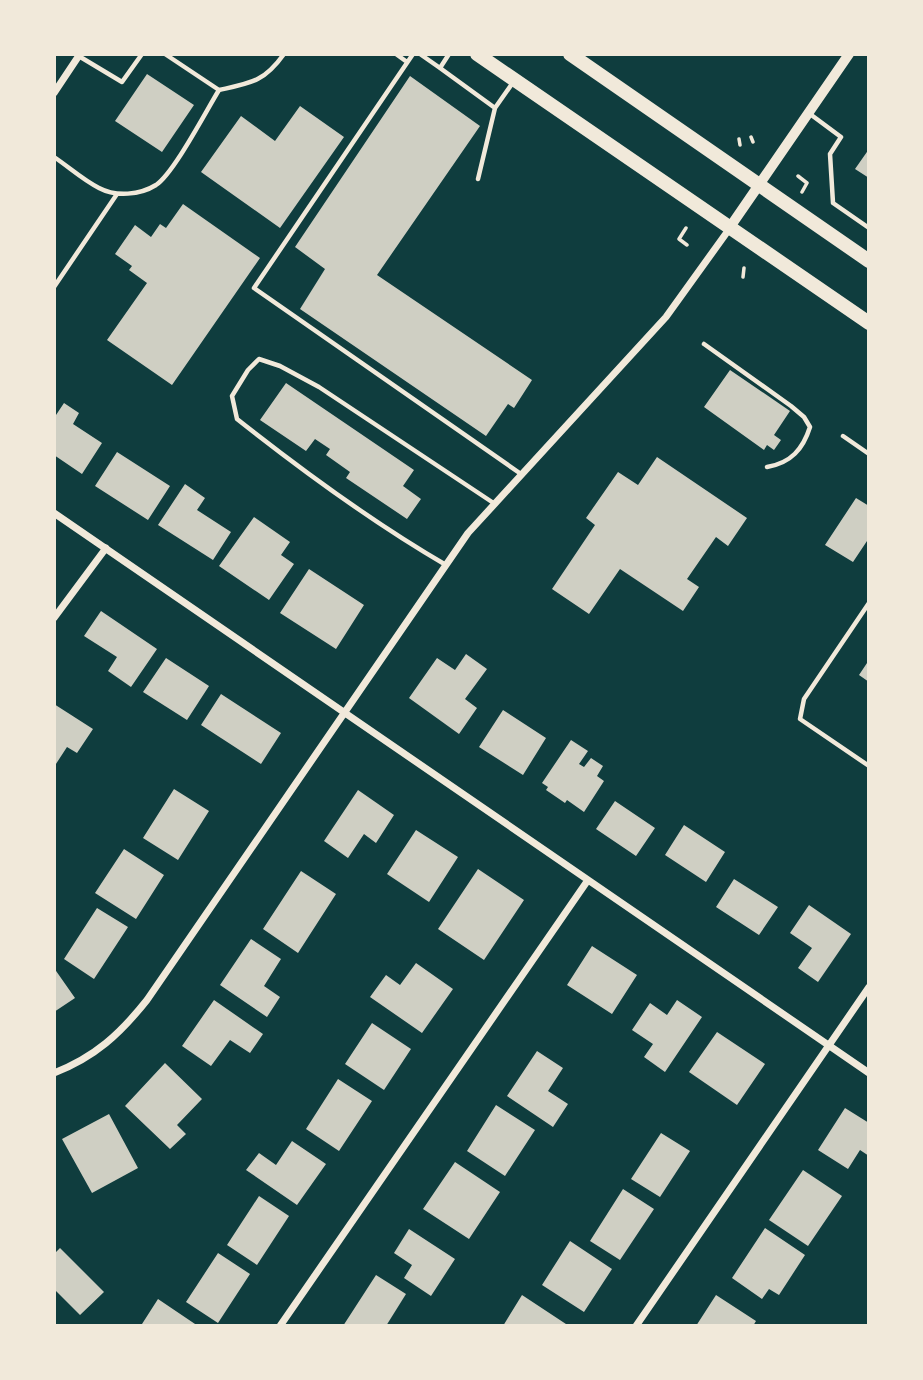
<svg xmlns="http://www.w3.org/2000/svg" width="923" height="1380" font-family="Inter,sans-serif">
  <rect width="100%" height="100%" fill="#0f3d3e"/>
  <!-- building -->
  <path fill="#cfcfc3" d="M147 74 194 105 162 152 115 121Z
    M410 76 480 126 377 275 532 380 514 408 508 404 486 436 300 309 325 269 295 247Z
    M300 106 344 137 280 228 201 172 241 116 275 141Z
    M869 149V178L855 169Z
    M183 204 260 258 172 385 107 340 147 283 129 270 132 266 115 254 135 225 151 237 160 224 166 228Z
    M730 370 790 411 774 435 781 440 774 450 767 445 764 450 704 407Z
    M286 383 414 470 403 486 421 499 407 519 346 478 350 472 326 455 330 449 315 439 306 451 260 420Z
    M64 403 79 413 73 424 102 443 82 474 54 455V418Z
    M117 452 170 486 148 520 95 486Z
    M657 457 747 518 728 546 716 537 687 579 699 587 683 611 620 569 589 614 552 589 595 525 586 518 618 472 638 485Z
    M185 484 205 498 197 510 231 532 213 560 158 525Z
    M856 498 869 506V538L853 562 825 545Z
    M254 517 290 542 281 555 294 564 269 600 219 566Z
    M309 569 364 605 336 649 280 613Z
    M101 611 157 649 131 687 108 671 117 657 84 636Z
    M466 654 487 669 465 699 477 708 459 734 409 698 437 658 455 670Z
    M166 658 209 686 187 720 143 692Z
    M869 660V682L859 675Z
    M221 694 281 733 261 764 201 725Z
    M54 704 93 729 77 753 67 747 54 767Z
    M503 710 546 738 523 775 479 747Z
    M571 740 588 751 579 764 584 767 591 758 603 766 597 776 604 781 584 812 567 800 565 803 546 790 548 787 542 783Z
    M174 789 209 811 178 860 143 838Z
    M358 790 394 815 376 843 364 834 348 858 324 841Z
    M615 801 655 828 636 856 596 829Z
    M684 825 725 852 706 882 665 855Z
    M416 830 458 857 429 902 387 874Z
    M124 849 164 875 136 919 95 893Z
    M478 869 524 900 484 960 438 929Z
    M301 871 336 894 298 953 263 929Z
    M734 879 778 907 759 935 716 907Z
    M809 905 851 934 818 982 798 968 812 948 790 933Z
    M97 908 128 927 94 979 64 959Z
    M251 939 281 959 264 986 280 997 267 1017 220 985Z
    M592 946 637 975 612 1014 567 985Z
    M416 963 453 989 422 1033 370 997 386 975 400 985Z
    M54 968 75 998 54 1012Z
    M214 1000 263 1034 250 1053 230 1040 211 1066 182 1046Z
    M677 1000 702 1017 665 1072 644 1057 653 1044 632 1030 650 1003 667 1015Z
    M372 1023 411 1049 384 1090 345 1064Z
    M717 1032 765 1064 737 1105 689 1072Z
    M537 1051 563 1068 548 1091 568 1104 553 1127 507 1096Z
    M165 1063 202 1099 177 1125 186 1134 170 1149 125 1106Z
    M338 1079 372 1101 339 1151 306 1129Z
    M496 1105 535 1130 505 1176 467 1151Z
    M845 1108 869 1123V1156L860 1150 848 1169 818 1150Z
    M109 1114 138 1168 92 1193 62 1139Z
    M661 1133 690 1151 660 1197 631 1179Z
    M292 1141 326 1164 297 1205 246 1170 259 1153 276 1165Z
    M455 1162 500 1192 469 1239 423 1209Z
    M803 1170 842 1196 808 1246 769 1220Z
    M623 1189 654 1209 620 1260 590 1241Z
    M259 1196 289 1216 257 1265 227 1245Z
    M765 1228 805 1255 779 1295 769 1289 762 1299 732 1278Z
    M409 1229 455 1259 431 1296 404 1278 412 1265 394 1253Z
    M570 1241 612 1269 584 1312 542 1285Z
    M60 1248 104 1292 80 1315 54 1289V1254Z
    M218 1253 250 1274 218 1323 186 1302Z
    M376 1275 406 1294 386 1326H343Z
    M522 1295 569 1326H503Z
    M716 1295 756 1321 753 1326H696Z
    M158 1299 198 1326 142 1324Z"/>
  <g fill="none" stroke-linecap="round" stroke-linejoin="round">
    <!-- path -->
    <path stroke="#f1e9da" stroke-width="3.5" d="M751 137 753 142
      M739 139 740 145
      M798 176 807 183 802 192
      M686 228 679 239 687 245
      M743 277 744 268"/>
    <!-- service -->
    <path stroke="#f1e9da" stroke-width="4.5" d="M165 54 219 90
      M396 54 407 62
      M413 54 254 288 521 474
      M420 54 440 68
      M449 54 440 68 495 108
      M77 55 122 82 142 54
      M810 114 841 137 830 154 833 203 869 228
      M54 157C69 167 83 180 99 188 116 197 140 195 156 185 174 173 206 111 219 90 251 83 264 82 284 54
      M478 179 495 108 514 81
      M54 287 117 194
      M704 344 791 406 804 417 810 427C803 449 791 463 767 467
      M843 436 869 454
      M446 565C372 522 304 472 237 419L232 396 248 370 259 359 280 366 319 387 495 504
      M869 603 804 699 800 719 869 766"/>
    <!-- minor -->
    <path stroke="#f1e9da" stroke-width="7" d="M54 93 80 54
      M54 513 869 1073
      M54 618 106 548
      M54 1073C95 1057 120 1034 147 1000L468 533 666 317 730 228
      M280 1326 588 880
      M636 1326 869 987"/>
    <!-- tertiary -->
    <path stroke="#f1e9da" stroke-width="10" d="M730 227 849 54"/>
    <!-- primary -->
    <path stroke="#f1e9da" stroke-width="14" d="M477 54 869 323
      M570 54 869 261"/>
  </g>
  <!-- border -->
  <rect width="923" height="1380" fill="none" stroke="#f1e9da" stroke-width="112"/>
</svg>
